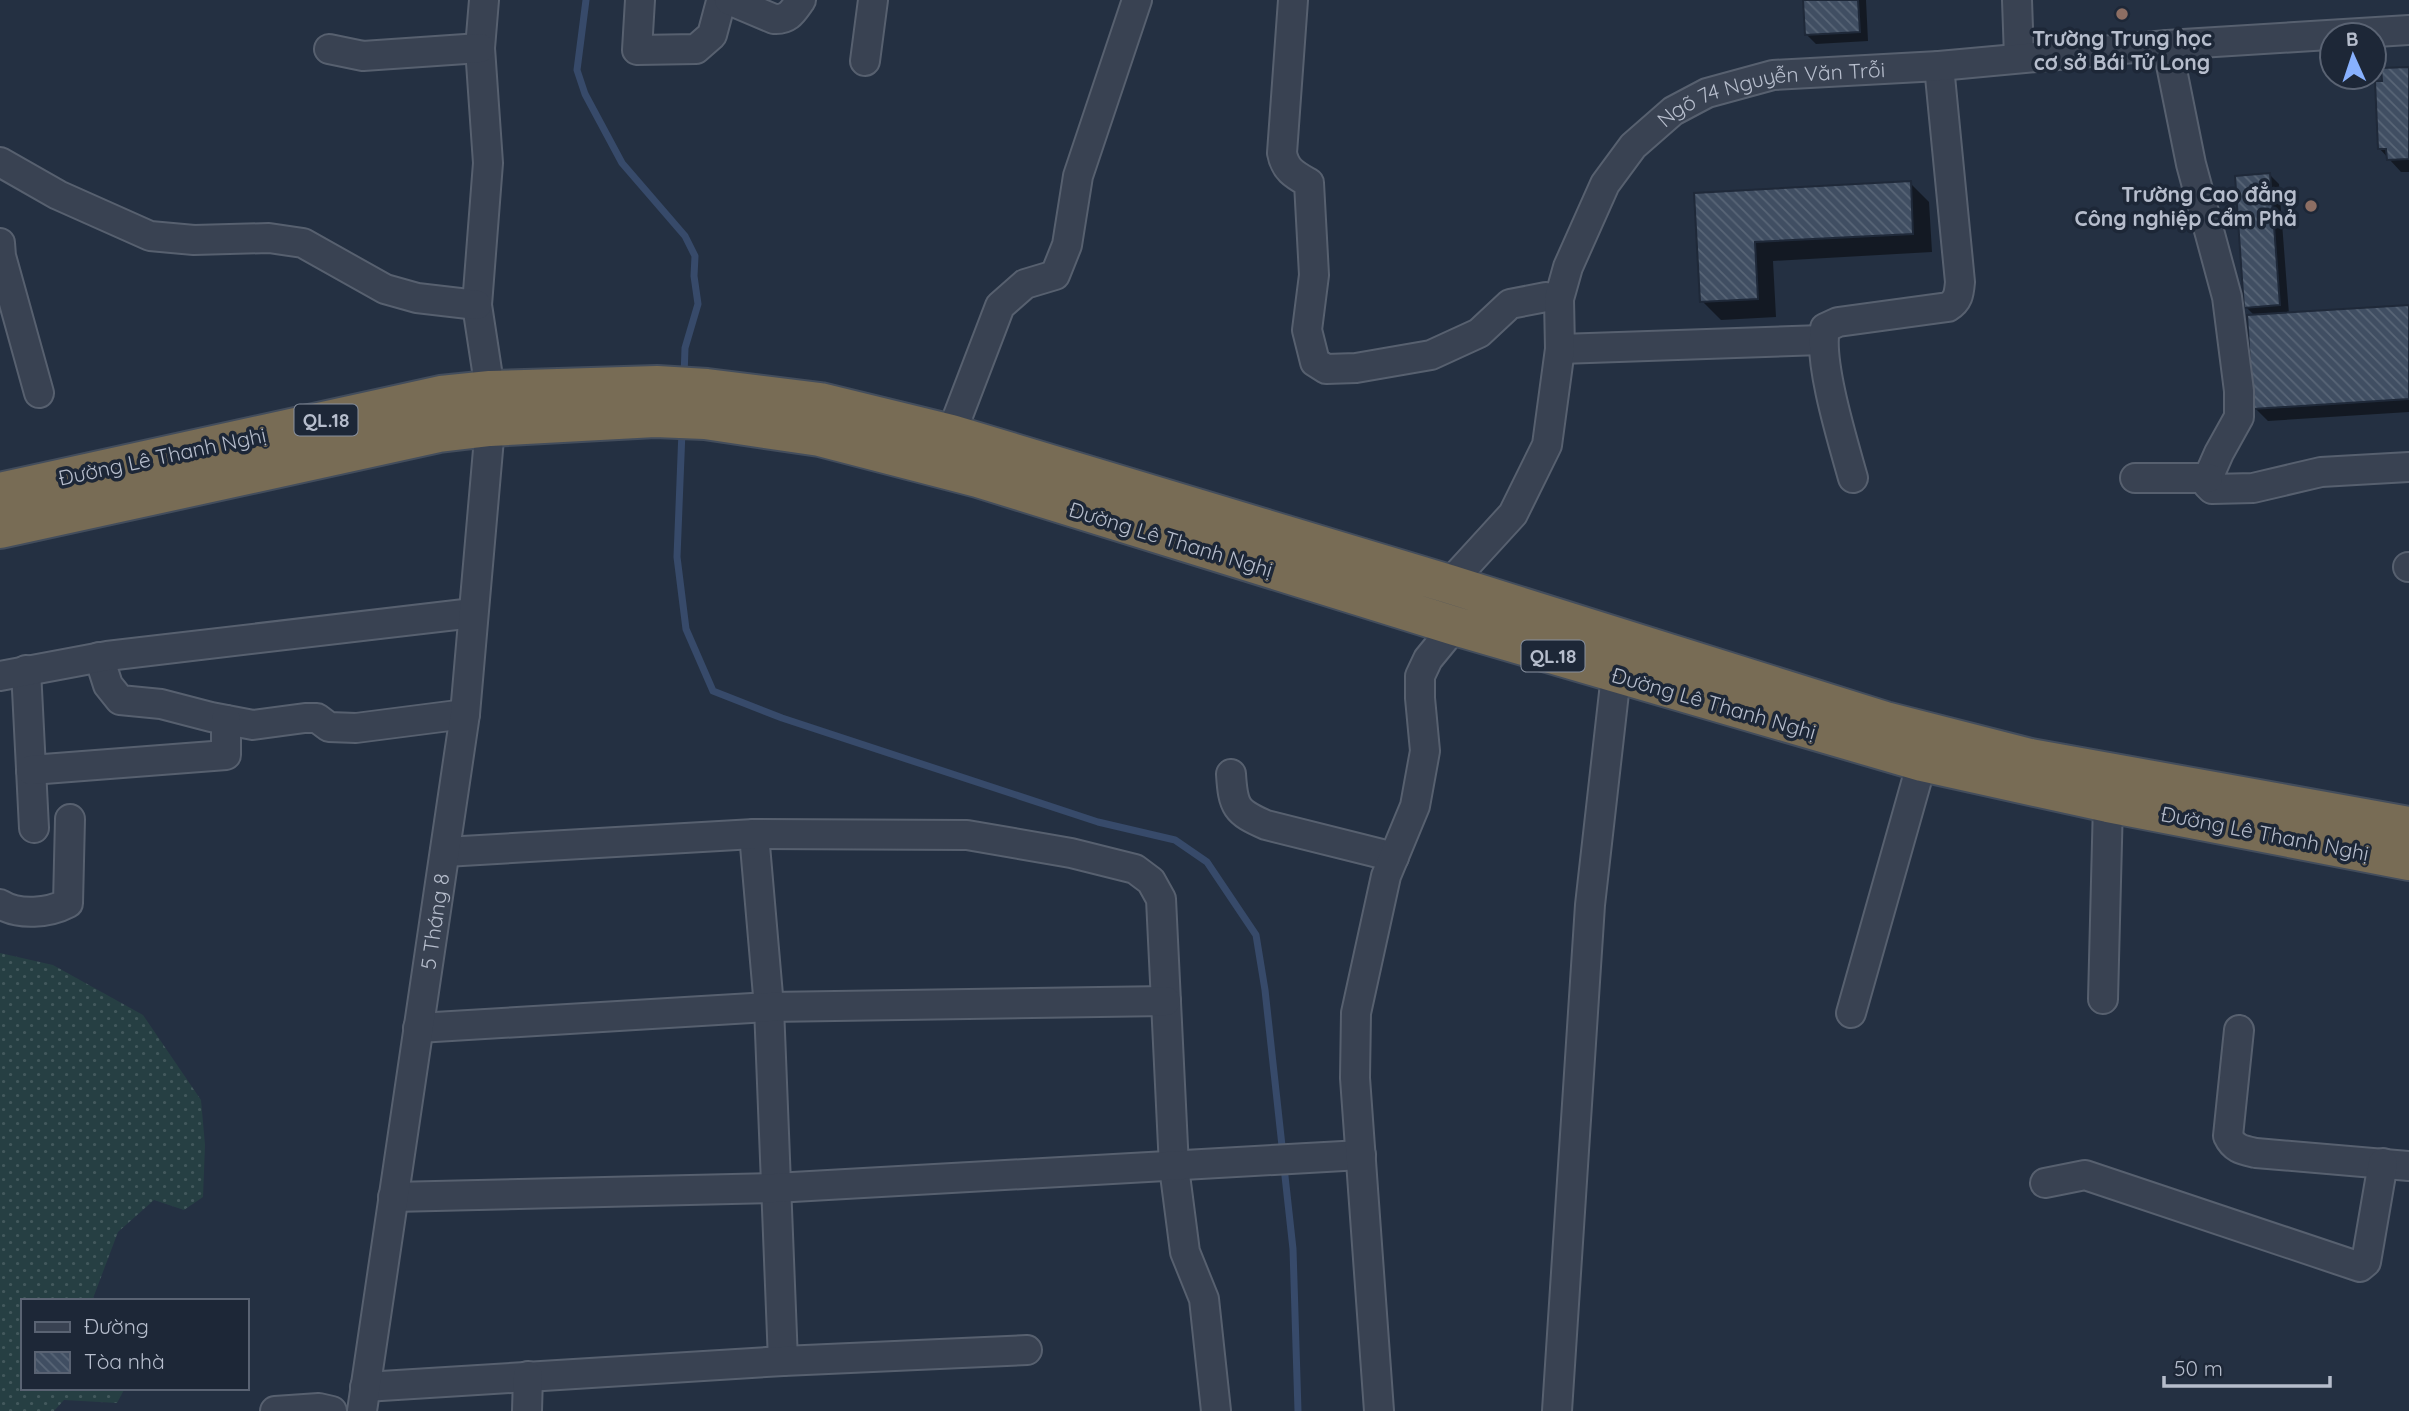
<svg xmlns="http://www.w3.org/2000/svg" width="2409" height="1411" font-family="Quicksand,sans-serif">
  <defs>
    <pattern id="grass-dots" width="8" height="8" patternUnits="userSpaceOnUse" patternTransform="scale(1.75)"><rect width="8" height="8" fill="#263f43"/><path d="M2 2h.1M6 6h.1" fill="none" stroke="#43595d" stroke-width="1.8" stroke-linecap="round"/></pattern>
    <pattern id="building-back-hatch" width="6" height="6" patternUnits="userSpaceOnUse" patternTransform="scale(1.75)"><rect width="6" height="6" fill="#404e62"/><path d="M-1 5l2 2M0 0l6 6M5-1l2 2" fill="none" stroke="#596677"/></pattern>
  </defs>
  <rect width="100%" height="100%" fill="#243042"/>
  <!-- grass -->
  <path fill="url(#grass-dots)" d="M0 953 53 965 143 1015 201 1100 205 1145 203 1197 184 1210 154 1200 118 1232 92 1301H23V1388H125L117 1403 64 1400 54 1411H0Z"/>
  <!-- shadow -->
  <path fill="#0007" d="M1805 0H1866L1868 41 1816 44 1807 35Z
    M2409 69V172H2401L2379 148 2383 82Z
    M2270 175 2279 184 2289 314 2409 306V412L2268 421 2255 408V316L2246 307Z
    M1910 183 1929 202 1932 252 1773 261 1776 317 1721 320 1702 301 1696 194Z"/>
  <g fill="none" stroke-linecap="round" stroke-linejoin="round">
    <!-- stream -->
    <path stroke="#374a6a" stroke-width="7" d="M586 0 577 70 585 94 622 163 685 236 695 256 694 276 698 304 685 348 684 377
      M682 431 677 557 686 629 713 691 782 718 1098 822 1175 840 1207 862 1256 935 1265 990 1283 1155
      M1284 1167 1293 1249 1298 1411"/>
  </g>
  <!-- building -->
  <path fill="url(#building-back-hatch)" stroke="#1f2939" stroke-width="2" d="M1803 0H1858L1860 32 1805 35Z
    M2409 67V159L2387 160 2386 149H2378L2375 81H2382L2381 68Z
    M2270 173 2280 305 2244 308 2235 176Z
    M1911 181 1913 234 1755 242 1758 299 1700 302 1694 193Z
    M2409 305V399L2253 409 2247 315Z"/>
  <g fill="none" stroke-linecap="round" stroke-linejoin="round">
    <defs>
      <g id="minor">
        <path d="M484 0 480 48 488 163 477 305 490 390"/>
        <path d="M640 0 637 50 696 49 712 35 720 5 727 0"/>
        <path d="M729 0 774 19C789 20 793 11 801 0"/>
        <path d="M1293 0 1282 153C1285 170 1295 175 1309 183L1314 275 1307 330 1315 362 1326 369 1356 368 1431 355 1479 333 1510 304 1546 297 1559 299"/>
        <path d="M2017 0 2019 57"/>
        <path d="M2167 45 2191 164 2227 297 2239 391V417L2219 453 2208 478V485L2212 489 2253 488 2321 472 2409 467"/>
        <path d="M329 49 363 56 480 48"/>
        <path d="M865 61 873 0"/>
        <path d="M0 162 58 195 150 236 194 240 269 238 303 243 385 289 417 298 477 305"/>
        <path d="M0 243 1 256 39 393"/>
        <path d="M1560 349 1822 340"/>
        <path d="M951 434 1000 306 1025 284 1055 275 1067 245 1078 176 1137 0"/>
        <path d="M1853 478C1843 442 1818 362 1825 328L1838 322 1948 307C1958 301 1959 294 1960 282L1939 66"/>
        <path d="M2135 478H2208"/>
        <path d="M2408 567H2409"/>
        <path id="s1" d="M1449 584 1513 514 1547 445 1560 349 1559 299 1568 267 1605 184 1633 146 1673 111 1707 93 1773 75 1939 66 2167 45 2409 30"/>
        <path d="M99 657 108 685 120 700 161 704 211 717 253 725 305 718H317L329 727 356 728 465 714"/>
        <path d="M26 670 34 828"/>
        <path d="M0 676 107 656 473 613"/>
        <path d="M31 770 226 755V720"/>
        <path d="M1231 774C1233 807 1236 812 1266 825L1394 857"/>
        <path d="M754 834 769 1007 783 1361"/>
        <path d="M445 852 754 834 967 835 1071 853 1135 869 1151 881 1161 899 1174 1167 1185 1252 1204 1299 1216 1411"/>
        <path d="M0 904C19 916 49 913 68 903L70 819"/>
        <path d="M2103 999 2108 803"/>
        <path d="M1851 1013 1922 762"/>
        <path d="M418 1028 769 1007 1166 1001"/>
        <path d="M2239 1030 2228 1136C2234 1149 2243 1150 2256 1153L2409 1166"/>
        <path d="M2045 1183 2085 1175 2360 1267 2366 1262 2383 1163"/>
        <path d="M393 1197 775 1188 1361 1155"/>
        <path d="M365 1387 783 1361 1027 1350"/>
        <path d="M275 1411 319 1408 332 1411"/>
        <path id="s2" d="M362 1411 465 714 490 427"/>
        <path d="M527 1411 528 1376"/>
        <path d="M1379 1411 1355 1078 1356 1013 1386 876 1415 806 1425 751 1420 698V676L1428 659 1455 626"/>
        <path d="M1557 1411 1590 905 1616 675"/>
      </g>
      <path id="highway" d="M0 492 441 395 490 390 657 385 707 388 820 402 951 434 1449 584 1885 721 2030 758 2409 826
        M0 529 439 433 490 427 655 418 705 420 820 437 978 478 1455 626 1922 762 2108 803 2409 861"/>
    </defs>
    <!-- minor casing -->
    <use href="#minor" stroke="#57606f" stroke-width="32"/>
    <!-- highway casing -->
    <use href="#highway" stroke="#434d5c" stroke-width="42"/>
    <!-- minor -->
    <use href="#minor" stroke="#394252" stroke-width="28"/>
    <!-- highway -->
    <use href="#highway" stroke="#786c55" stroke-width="38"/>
  </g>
  <!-- markers -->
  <g fill="#8d6e63" stroke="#1d2737" stroke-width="2.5">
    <circle cx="2122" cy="14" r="7"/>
    <circle cx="2311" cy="206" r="7"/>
  </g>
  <g text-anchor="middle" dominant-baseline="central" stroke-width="7" stroke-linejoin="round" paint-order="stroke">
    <!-- shield labels -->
    <g fill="#1d2737" stroke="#88909f" stroke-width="2">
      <rect x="294.5" y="404.5" width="63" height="31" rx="5"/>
      <rect x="1521.5" y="640.5" width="63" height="31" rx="5"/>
    </g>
    <g font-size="19" font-weight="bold" fill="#b6bdcc">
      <text x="326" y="420">QL.18</text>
      <text x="1553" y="656">QL.18</text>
    </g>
    <!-- poi labels -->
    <g font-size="21" font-weight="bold" fill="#b6bdcc" stroke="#1d2737">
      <text x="2122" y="38">Trường Trung học<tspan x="2122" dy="24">cơ sở Bái Tử Long</tspan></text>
      <text x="2297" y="194" text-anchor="end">Trường Cao đẳng<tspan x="2297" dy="24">Công nghiệp Cẩm Phả</tspan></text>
    </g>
    <!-- street labels -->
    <g font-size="21" fill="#b6bdcc" stroke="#1d2737">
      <text stroke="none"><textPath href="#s1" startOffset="644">Ngõ 74 Nguyễn Văn Trỗi</textPath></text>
      <text transform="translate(162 456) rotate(-12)">Đường Lê Thanh Nghị</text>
      <text transform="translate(1171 539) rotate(17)">Đường Lê Thanh Nghị</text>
      <text transform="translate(1714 703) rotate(16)">Đường Lê Thanh Nghị</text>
      <text transform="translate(2265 833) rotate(11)">Đường Lê Thanh Nghị</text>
      <text stroke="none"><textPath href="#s2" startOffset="495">5 Tháng 8</textPath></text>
    </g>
  </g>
  <!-- legend -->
  <rect x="21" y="1299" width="228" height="91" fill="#1d2737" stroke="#5a6373" stroke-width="2"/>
  <rect x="35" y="1322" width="35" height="10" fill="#394252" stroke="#5a6373" stroke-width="2"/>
  <text x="84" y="1334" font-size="21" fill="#b6bdcc">Đường</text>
  <rect x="35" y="1352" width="35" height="21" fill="url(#building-back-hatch)" stroke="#5a6373" stroke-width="2"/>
  <text x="84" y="1369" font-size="21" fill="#b6bdcc">Tòa nhà</text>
  <!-- north arrow -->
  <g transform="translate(2353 56) rotate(357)"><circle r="33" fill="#1d2737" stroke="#5a6373" stroke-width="2"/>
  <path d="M0-5L12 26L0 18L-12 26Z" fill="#88b1fe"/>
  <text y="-10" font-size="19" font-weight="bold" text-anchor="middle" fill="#b6bdcc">B</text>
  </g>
  <!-- scale -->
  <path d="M2164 1376v10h166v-10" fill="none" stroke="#b6bdcc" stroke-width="3.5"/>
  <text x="2174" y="1376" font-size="21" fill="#b6bdcc" stroke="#1d2737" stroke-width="5" paint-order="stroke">50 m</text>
</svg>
